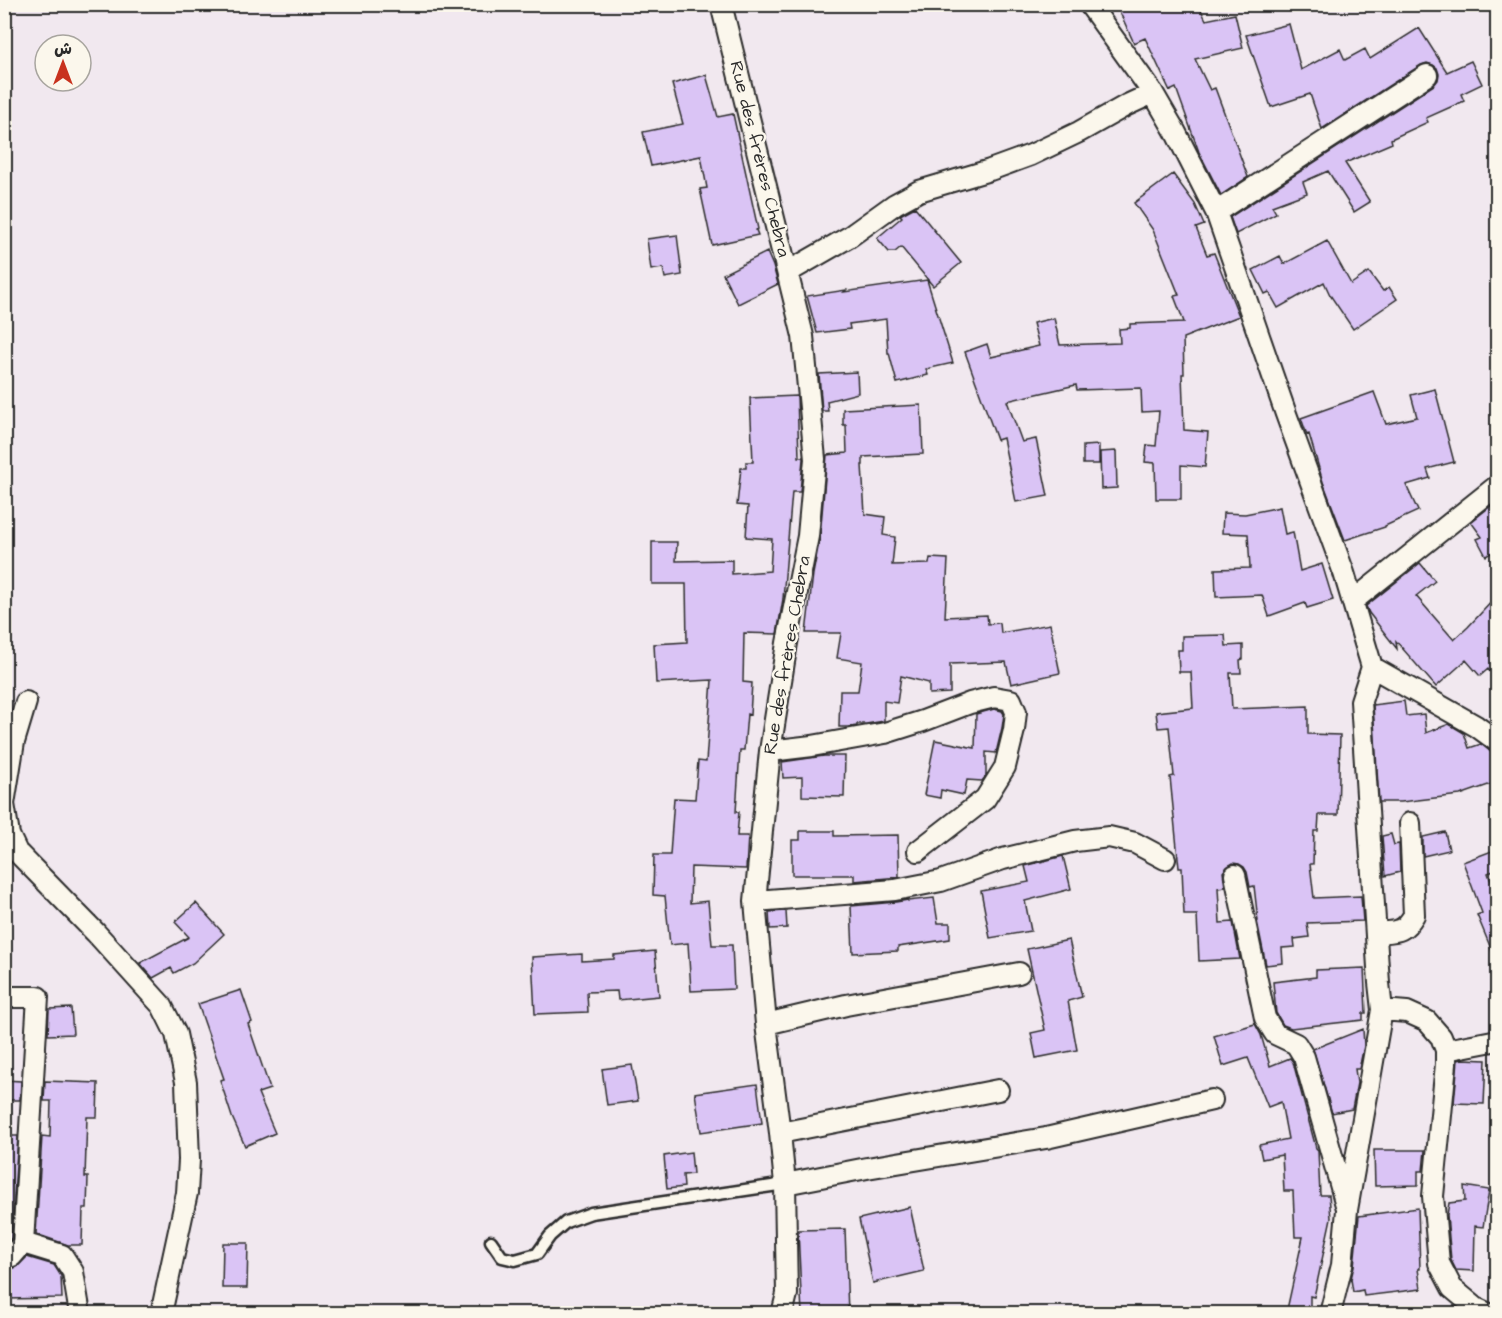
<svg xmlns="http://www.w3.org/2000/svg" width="1502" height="1318" font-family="'Architects Daughter','Playpen Sans Arabic',sans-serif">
  <rect width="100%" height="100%" fill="#f1e8ef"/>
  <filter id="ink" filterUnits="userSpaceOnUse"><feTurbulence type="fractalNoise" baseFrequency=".0167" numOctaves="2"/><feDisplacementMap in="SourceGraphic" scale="12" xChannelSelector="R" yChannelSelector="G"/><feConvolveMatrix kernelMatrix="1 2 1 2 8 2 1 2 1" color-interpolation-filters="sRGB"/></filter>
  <g filter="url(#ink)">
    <!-- building -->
    <path fill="#dac4f5" stroke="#2b2b2b" stroke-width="1.5" d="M1116 4H1198L1206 20 1235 14 1243 48 1195 59 1210 90 1215 88 1248 177 1221 195 1199 152 1176 88 1170 91 1145 38 1134 43Z
      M1289 24 1301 70 1340 49 1345 60 1365 49 1370 59 1419 28 1447 72 1471 61 1482 84 1461 94 1464 101 1426 118 1428 122 1391 139 1392 143 1345 163 1370 202 1354 212 1328 171 1303 182 1307 193 1272 206 1276 213 1236 234 1230 217 1434 85 1438 80 1439 74 1437 68 1433 65 1427 63 1421 65 1322 129 1310 94 1271 107 1246 35Z
      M706 75 718 117 733 114 758 229 756 230 758 235 712 245 700 189 707 188 701 156 651 166 643 132 683 124 672 84Z
      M1173 174 1195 204 1204 225 1196 228 1207 255 1214 253 1239 316 1183 338 1184 374H1182L1184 430 1208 432 1205 467 1181 465V499H1156L1155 463 1145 462 1147 445 1156 446 1159 411 1142 412 1141 388 1077 390 1076 385 1007 401 1022 442 1036 439 1048 496 1016 502 1003 438 997 440 965 352 987 344 991 357 1039 346 1033 323 1054 318 1060 345 1120 343 1119 329 1130 328V324L1184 322 1174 296 1179 295 1153 230 1134 203Z
      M915 207 961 263 933 286 901 247 895 252H889L877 238 902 217 900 215Z
      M677 235 682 275 665 278 663 268 651 270 647 239Z
      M1327 241 1351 284 1369 272 1383 291 1389 287 1397 299 1353 329 1330 295 1324 282 1278 308 1269 292 1265 294 1253 270 1280 256 1284 264Z
      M767 252 773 266 778 284 738 304 723 274Z
      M927 280 953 363 926 369 928 375 897 383 889 353H888L886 319 849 324 850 329 817 333 807 296 846 290 844 292Z
      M857 372 858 393 827 401 828 411H822L819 374Z
      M1435 389 1454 462 1427 469 1430 478 1406 485 1418 511 1385 526V527L1345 540 1323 482 1309 434 1307 435 1301 418 1374 392 1386 424 1417 417 1411 395Z
      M797 396 799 457H803V459L800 492H792L783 599 777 634 744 633 743 682 752 683 750 715 747 714 744 750H740L736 812H739L737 836H748L746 869 691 867 690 903 708 901 712 945H732L734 989 691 991 688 943 670 945 665 896 653 895 654 855H670L674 798 695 799 698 761 706 762 712 680 656 683 654 644 687 642 686 584H652V542H677L676 561 732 560V574L770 571 772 539 746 537 748 506 737 505 741 468H746V462H753L750 398Z
      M921 405 923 454 863 457V465H862L865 514 885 517 883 535 895 537 892 565 929 564 930 558 948 559 945 617 987 615 988 624 1000 623 1001 633 1050 624 1060 673 1011 684 1006 662 950 664V693L929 694V683L901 676 897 703 884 701V721L866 724H857V726L850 727H839L840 691H858L862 662 837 658 841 633H806L813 574 820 537 827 455 847 453 846 425H843V409Z
      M1099 445V464H1083V446Z
      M1116 451 1117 488 1101 489 1100 452Z
      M1497 501V559L1493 552 1486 556 1477 539 1482 537 1471 522Z
      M1280 507 1285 534 1293 532 1300 571 1322 564 1333 600 1307 608 1305 603 1269 616 1262 595 1216 597 1215 569 1250 568 1248 534 1222 533 1223 513 1245 514Z
      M1420 563 1435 581 1416 596 1454 640 1468 627 1497 596V679L1488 669 1480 676 1466 660 1436 687 1396 641 1397 649 1369 613 1366 606Z
      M1225 635 1226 646 1243 645V659L1240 660 1241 673H1230L1232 709 1308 706V734L1340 735 1338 815H1319L1318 831H1314L1313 864H1310L1314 898 1361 896 1363 921 1307 923 1309 937 1294 939 1295 947 1282 948 1283 963 1266 965 1257 921H1258L1254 886 1250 887 1247 872 1244 867 1239 864 1233 863 1227 867 1223 872 1225 887 1218 888 1220 923 1233 922 1240 959 1199 961 1197 915H1184L1182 868H1179L1170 777 1174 776 1169 727 1158 728 1156 712 1193 708 1191 672H1179L1178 650H1182V636Z
      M1404 701 1406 716 1424 714 1426 733 1449 724 1464 733 1469 748 1481 744 1491 752 1497 754V782L1460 795 1401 802H1379L1373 705Z
      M994 709 1002 711 1004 714 1002 728 996 753 986 752V776L982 781 967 780 964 795 941 790 940 798 924 795 935 740 975 748 976 714Z
      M824 756H845L844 797 802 796V777L783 778 782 762Z
      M800 831H834V836L898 835 899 877 854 881V875H792V840H800Z
      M1445 832 1449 850 1423 856V837Z
      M1391 834 1394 845 1399 844 1400 872 1385 876 1382 836Z
      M1497 849V870L1488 873 1497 898V963L1477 915 1482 913 1463 862Z
      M1063 856 1071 889 1025 901 1031 931 990 938 981 891 1029 882 1025 866Z
      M934 898 938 923H950V939L898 947V951L853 953 851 906 896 902 908 900V901Z
      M196 903 224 934 193 963 174 973 171 968 153 978 140 963 189 937 175 922Z
      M786 911 787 928 770 929 769 912Z
      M1069 940 1082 997 1068 1001 1077 1050 1036 1058 1031 1033 1045 1030 1027 949Z
      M655 951 659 996 618 1000 617 991 587 992 588 1012 535 1014 532 957 582 954V961L614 959V955Z
      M1364 968 1366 1013H1363V1020L1291 1028 1283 1025 1276 1013 1273 982 1316 977V970Z
      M241 990 252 1022 248 1024 270 1089 258 1093 275 1133 245 1146 232 1117 220 1080 224 1079 198 1004Z
      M71 1008 73 1034 48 1035 49 1009Z
      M1255 1024 1261 1035 1270 1066 1290 1058 1293 1062 1316 1148 1318 1150 1320 1195H1329L1331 1218 1314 1297 1310 1296V1314H1286L1303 1237H1295L1293 1191H1284L1282 1155 1262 1159 1259 1145 1288 1139 1281 1102 1268 1107 1248 1058 1223 1066 1214 1036Z
      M1363 1029 1364 1046 1359 1069H1355L1357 1083 1352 1109 1332 1113 1313 1049Z
      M1463 1059 1486 1060 1484 1104 1454 1103 1458 1060Z
      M632 1065 638 1101 607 1105 602 1069Z
      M4 1080 21 1081 20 1100H4Z
      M45 1081 98 1083 97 1117H87L85 1177H88L87 1208H83L82 1245H68L36 1234 42 1136 50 1137 51 1101H44Z
      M757 1084 762 1123 701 1132 695 1093Z
      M4 1136H18L11 1238 4 1246Z
      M1374 1150H1425L1423 1171H1418V1185L1375 1186Z
      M691 1152 693 1174 683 1175 684 1187 667 1189 664 1156Z
      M1464 1186 1489 1190 1483 1227 1475 1226 1474 1271 1456 1270 1451 1260 1447 1215 1449 1203 1465 1201Z
      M910 1207 924 1271 873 1283 859 1219Z
      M1418 1208 1420 1269H1418L1421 1289 1364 1296 1363 1290 1353 1292 1351 1279 1354 1266 1359 1216Z
      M845 1229 848 1314H802L798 1230Z
      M223 1243H248L247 1288H222Z
      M27 1257 54 1265 61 1276 62 1298 4 1299V1271L17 1267Z"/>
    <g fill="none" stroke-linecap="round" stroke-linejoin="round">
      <defs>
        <path id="lane" d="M491 1241 502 1257 515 1260 537 1254 550 1236 566 1222 591 1213 785 1184"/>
        <path id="street" d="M721 4 803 336 815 459 808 536 787 643 770 751 755 901 766 1024 780 1133 785 1184 787 1294 782 1314
          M1089 4 1153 93 1175 131 1216 212 1286 414 1344 573 1372 667 1476 726 1498 742
          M1216 212 1427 75
          M788 272 849 237 895 204 919 191 990 170 1031 155 1079 132 1127 105 1153 93
          M1353 601 1498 485
          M770 751 812 746 885 733 923 721 970 703 994 697 1011 700 1016 712 1014 730 1005 767 985 799 918 851
          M4 804 9 835 17 852 96 933 162 1006 176 1034 186 1082 189 1160 187 1193 161 1314
          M4 804 14 742 26 702
          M1235 875 1265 1018 1275 1034 1296 1044 1304 1057 1346 1205
          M755 901 895 890 941 881 1003 859 1075 841 1109 837 1135 843 1165 859
          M1376 933C1396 931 1403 934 1414 915L1410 823
          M4 997H38L23 1243 12 1256 4 1259
          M1382 1010 1407 1012 1427 1021 1441 1037 1446 1050V1064L1433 1196 1439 1263 1452 1288 1476 1308 1489 1314
          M766 1024 846 1005 1019 973
          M1446 1050 1498 1040
          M780 1133 998 1090
          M785 1184 867 1168 1046 1138 1212 1100
          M23 1243 62 1255 73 1272 80 1314
          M1330 1314 1342 1265 1347 1210 1382 1010 1379 983 1361 701 1372 667"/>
      </defs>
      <!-- lane casing -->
      <use href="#lane" stroke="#2b2b2b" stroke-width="15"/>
      <!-- street casing -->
      <use href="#street" stroke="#2b2b2b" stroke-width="24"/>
      <!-- lane -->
      <use href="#lane" stroke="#fbf7ec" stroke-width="10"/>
      <!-- street -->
      <use href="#street" stroke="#fbf7ec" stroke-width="20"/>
    </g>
  </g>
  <g text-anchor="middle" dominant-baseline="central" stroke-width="5" stroke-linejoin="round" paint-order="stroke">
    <!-- street labels -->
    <g font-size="18" fill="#2b2b2b" stroke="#fbf7ec">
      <text transform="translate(760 159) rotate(76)">Rue des frères Chebra</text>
      <text transform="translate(787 655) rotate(-80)">Rue des frères Chebra</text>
    </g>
  </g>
  <!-- margin -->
  <rect width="1502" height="1318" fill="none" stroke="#fbf7ec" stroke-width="24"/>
  <rect x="12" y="12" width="1478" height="1294" fill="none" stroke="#2b2b2b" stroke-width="2" filter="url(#ink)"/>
  <!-- north arrow -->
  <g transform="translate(63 63)"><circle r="28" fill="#fbf7ec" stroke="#a8a59f" stroke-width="1.5"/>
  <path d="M0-4.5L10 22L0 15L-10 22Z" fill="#c8321e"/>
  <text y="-9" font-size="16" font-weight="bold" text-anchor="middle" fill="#2b2b2b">ش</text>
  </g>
</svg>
